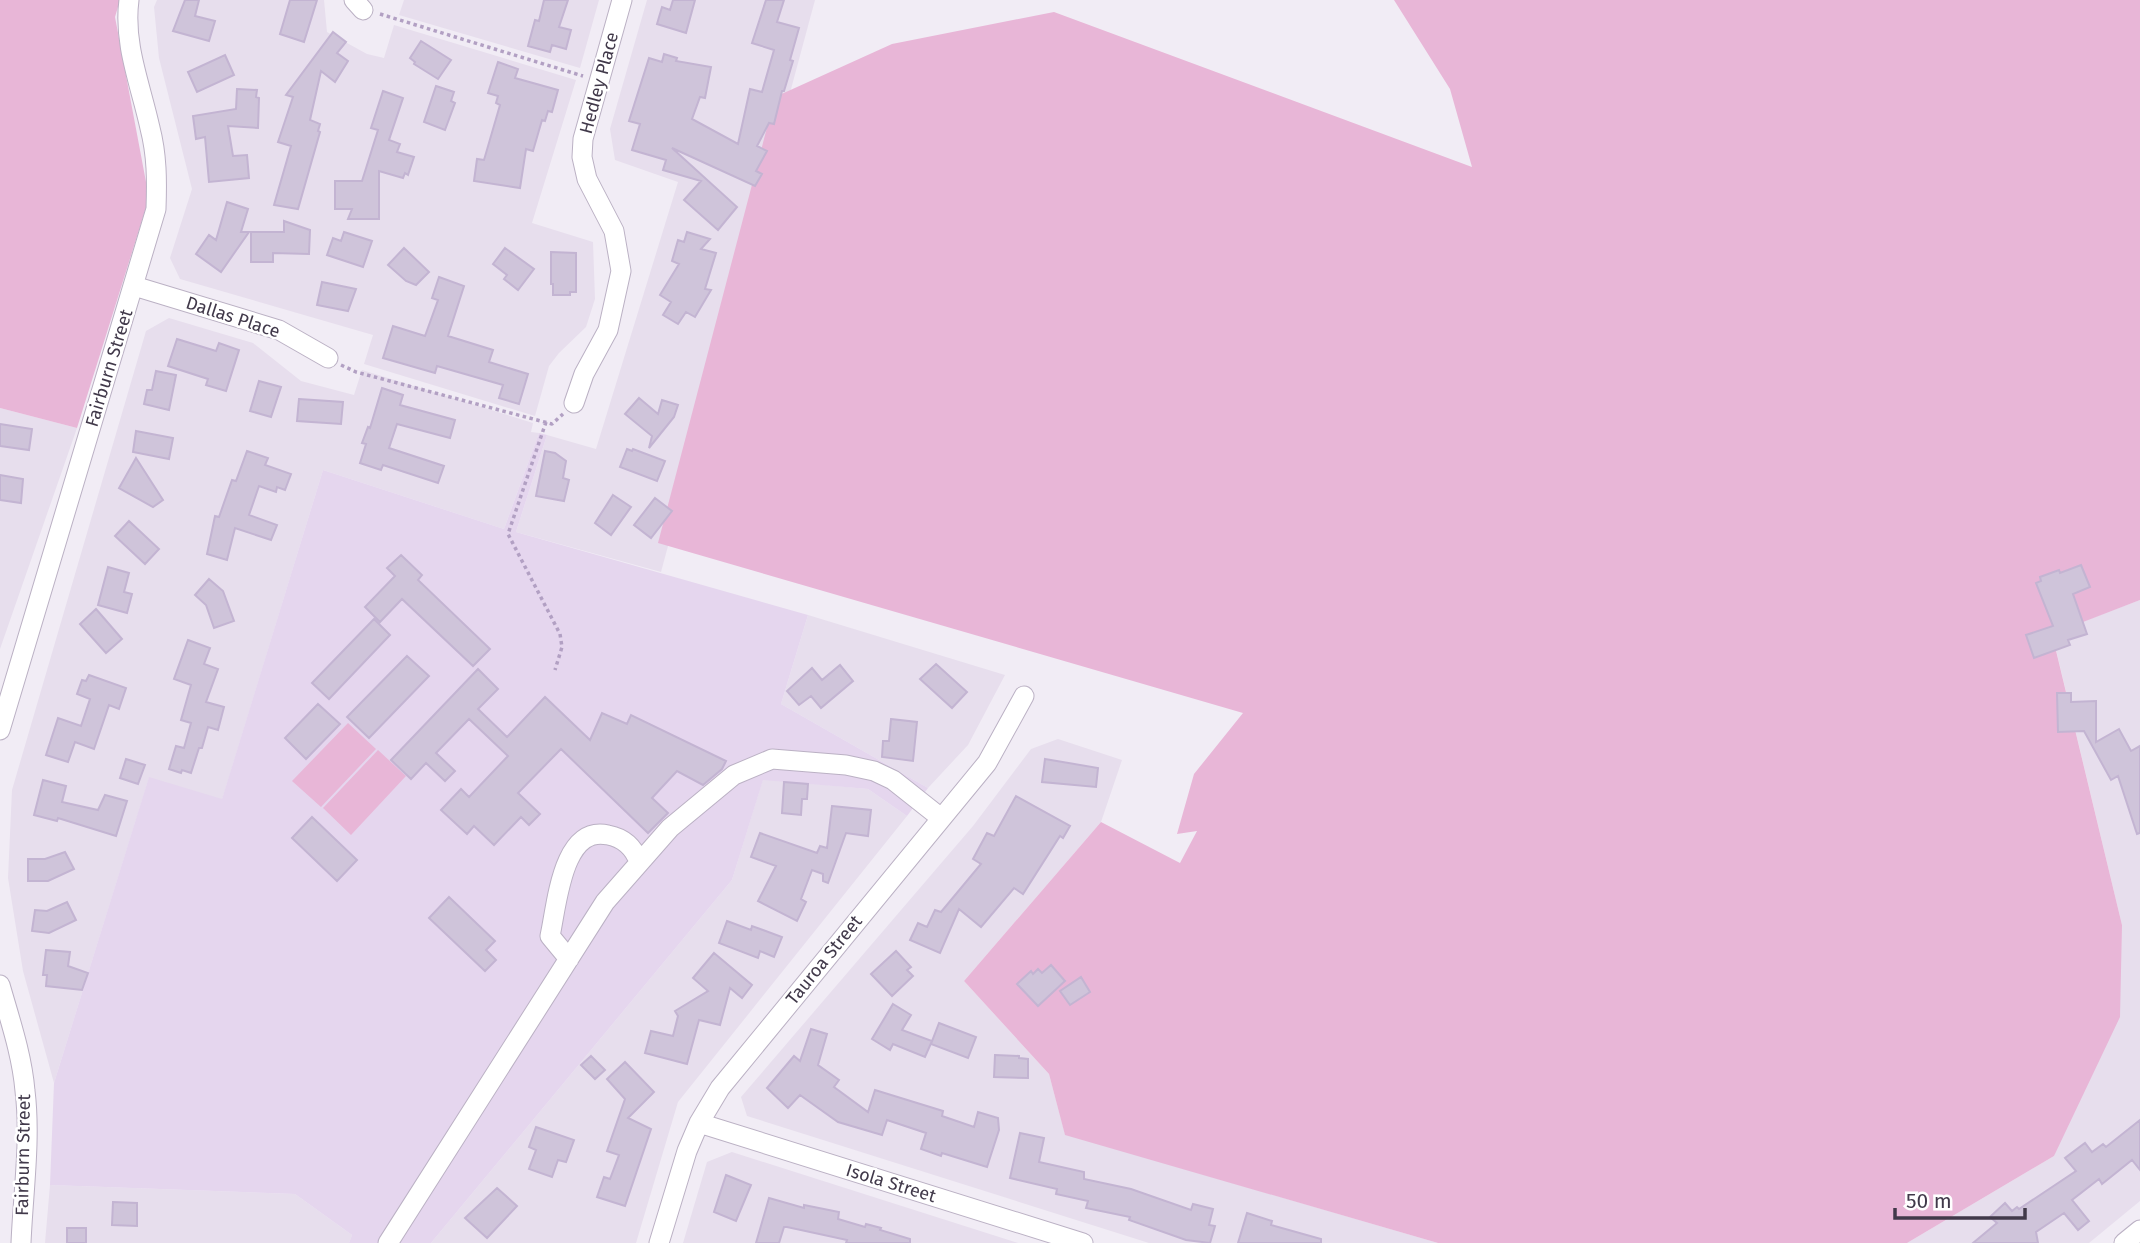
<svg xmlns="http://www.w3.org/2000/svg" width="2140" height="1243" font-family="'Fira Sans',sans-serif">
  <rect width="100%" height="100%" fill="#f1ecf5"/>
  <!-- residential -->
  <path fill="#e7deed" d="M157 0H324L327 32 367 54 384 58 394 25 576 80 532 223 593 242 595 299 586 327 559 353 549 366 535 416 364 364 373 335 180 279 170 258 192 189 159 58 154 7Z
    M404 0H599L580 68 399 15Z
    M647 0H815L661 572 516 532 547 435 596 449 678 182 615 160 610 129Z
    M169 318 253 343 301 381 354 395 362 370 533 423 531 432 539 433 504 529 323 470 222 800 149 778 54 1083 23 971 8 878 12 790 146 331Z
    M0 408 77 428 0 649Z
    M2140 600V1201L2089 1243H1907L2054 1156 2122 925 2052 633Z
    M808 615 1005 675 968 745 928 788 781 704Z
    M1058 739 1122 760 1101 822 964 981 1049 1074 1065 1134 1438 1243H1149L747 1116 741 1097 973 826 1031 749Z
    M763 779 868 789 907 816 678 1102 636 1243H431L732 880Z
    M732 1152 1018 1243H683L707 1162Z
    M50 1185 295 1194 352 1235 349 1243H45Z"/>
  <!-- education -->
  <path fill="#e5d6ee" d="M539 433 547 435 516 532 808 615 781 704 928 788 907 816 868 789 763 780 732 880 431 1243H349L352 1235 295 1194 50 1185 54 1083 149 777 222 799 323 470 504 529Z"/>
  <!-- green -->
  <path fill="#e8b6d7" d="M0 0H120L115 17 149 198 77 428 0 408Z
    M1394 0H2140V600L2052 634 2122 925 2120 1017 2054 1156 1907 1243H1438L1065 1135 1049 1074 964 981 1101 822 1180 863 1197 831 1177 834 1194 774 1243 713 658 543 775 97 892 44 1054 12 1472 167 1450 89Z
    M348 723 376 749 321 807 292 781Z
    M378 750 406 776 351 835 323 808Z"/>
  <!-- building -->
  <path fill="#cfc4da" stroke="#c3b4d2" stroke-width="2" d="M185 0H199L195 16 215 21 209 41 173 31Z
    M290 0H317L304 42 280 34Z
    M544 0H568L559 27 571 30 566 49 552 45 550 52 528 46 535 20 539 21Z
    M673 0H695L686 33 657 24 662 7 670 10Z
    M766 0H784L777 22 799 28 790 60 793 61 784 91H782L774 124 769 123 757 146 767 151 756 171 762 174 755 186 672 148 737 207 718 230 684 200 701 181 663 170 666 160 632 150 640 124 629 121 649 58 662 62 664 54 677 58 676 61 711 67 705 98 700 97 692 119 738 144 750 89 762 92 774 50 752 43Z
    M333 32 346 42 337 53 348 61 335 82 321 71 310 120 320 124 318 131 320 132 298 209 274 205 291 146 278 142 293 97 286 95Z
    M421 41 451 60 438 79 414 64 415 62 410 58Z
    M225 55 234 75 197 92 188 72Z
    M498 62 518 69 515 78 558 90 552 112 548 111 545 121 542 120 533 151 526 149 520 188 474 181 477 159 484 160 500 105 496 103 498 96 488 93Z
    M436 86 454 92 451 101 455 103 445 130 424 122Z
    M237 89 257 90 256 97 259 98 258 128 228 126 233 156 247 155 249 178 209 182 205 137 196 139 193 116 236 109Z
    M383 91 403 98 389 140 400 144 397 152 414 157 408 175 405 173 403 178 379 171V219H348L352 209H335V181H362L378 130 371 128Z
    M227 202 248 209 241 232H249L221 272 196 254 209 235 216 240Z
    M284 221 310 230 309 254 273 253V262H251V232H284Z
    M344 232 372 241 363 267 327 255 333 238 341 241Z
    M687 232 710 239 701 249 716 253 705 289 711 290 695 317 686 312 678 324 663 315 671 302 660 295 679 264 672 261 678 240 684 242Z
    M404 248 429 272 416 285 406 281 388 265Z
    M505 248 534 269 518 290 504 279 507 275 493 264Z
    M551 252 576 253V292H570V295H553V284H551Z
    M439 277 464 286 448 336 493 350 489 362 528 374 519 404 499 398 503 385 437 366 435 373 383 358 393 326 425 336 438 300 432 298Z
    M322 282 356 289 348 311 317 305Z
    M177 339 216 351 219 343 239 350 226 391 206 385 208 379 168 366Z
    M156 371 176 375 169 410 144 404 147 390H152Z
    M259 381 281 387 271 417 250 411Z
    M382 388 403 395 400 405 455 420 450 438 397 424 389 448 444 466 438 483 383 465 381 470 360 463 366 444 362 443 368 427 370 428Z
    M639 398 658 414 662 400 678 405 674 417 649 448 652 436 625 414Z
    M299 399 343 402 341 424 297 421Z
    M0 424 32 429 29 450 0 446Z
    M136 431 173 438 169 459 133 452Z
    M627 449 632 451 633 449 665 461 657 481 620 467Z
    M247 451 268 458 265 465 291 474 285 490 277 487 276 492 259 486 249 515 277 525 271 540 235 528 227 560 207 554 215 516 219 517 232 480 236 481Z
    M545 451 555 453 566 461 563 478 569 480 564 501 536 496Z
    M136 458 163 500 153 507 119 488Z
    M0 475 23 479 21 503 0 500Z
    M613 495 631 507 611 535 595 523Z
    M655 498 672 511 651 538 634 525Z
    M129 521 159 549 145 564 115 536Z
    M401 555 422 575 418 580 490 649 473 666 402 599 380 622 365 607 395 576 387 568Z
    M2081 565 2090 587 2073 594 2087 634 2068 640 2070 645 2034 658 2026 635 2053 626 2036 583 2041 581 2040 577 2059 570 2060 573Z
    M108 567 129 573 124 592 132 594 127 613 98 605Z
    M209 579 223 591 234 621 214 628 206 605 195 595Z
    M96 609 122 639 106 653 80 624Z
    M374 619 390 635 329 699 312 683Z
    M188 640 210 648 204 664 218 669 206 702 224 707 218 730 208 727 202 748H199L191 773 182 770 181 773 169 769 176 746 184 748 191 723 181 720 191 685 174 679Z
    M407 656 429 676 369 738 347 717Z
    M936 664 967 692 952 708 920 679Z
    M840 665 853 681 821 708 811 696 799 705 787 691 812 668 822 680Z
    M478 669 498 689 478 709 507 737 545 697 590 740 602 713 627 724 631 715 726 761 722 769 703 785 677 771 652 798 668 813 648 833 561 749 518 793 540 814 529 825 521 817 494 845 474 826 467 834 441 810 461 789 469 797 508 756 469 719 436 753 455 771 445 781 426 763 411 779 391 760Z
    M89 675 126 688 119 709 109 705 94 749 75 742 68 762 46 755 58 718 81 726 90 699 77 694 82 680 86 681Z
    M2057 693H2071V702L2096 701V742L2119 729 2131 751 2140 746V833L2137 834 2118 776 2111 780 2084 731 2058 732Z
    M318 704 340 724 306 759 285 738Z
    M891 719 917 722 913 761 882 757 883 741H889Z
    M126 759 145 765 138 784 120 778Z
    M1045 759 1098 768 1096 787 1042 782Z
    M43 780 66 786 62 802 98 810 105 795 127 801 116 836 58 818 57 821 34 815Z
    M784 782 808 784 807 799H802L801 815 782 813Z
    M1016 796 1070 826 1063 838 1060 836 1023 894 1014 888 981 927 959 909 940 953 910 940 918 923 927 927 935 910 941 912 981 864 973 859 987 833 994 836Z
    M832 806 871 810 868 836 846 833 828 883 823 881V874L812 870 801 899 806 902 797 921 758 901 776 866 751 857 760 833 817 853 820 846 827 848Z
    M312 817 357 860 337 881 292 838Z
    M65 852 74 869 48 881H28V859H45Z
    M449 897 495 941 486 950 496 960 485 971 429 918Z
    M67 902 76 920 49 933 32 931 35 910 47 911Z
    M727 921 751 930 752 926 782 937 774 957 760 951 758 958 719 943Z
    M46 950 70 952 68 966 88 973 82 990 46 986 47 975H43Z
    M896 951 911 967 907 970 913 976 892 996 871 974Z
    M714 953 752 985 742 998 730 988 720 1025 699 1020 687 1064 645 1053 651 1031 673 1036 678 1016 675 1011 708 991 693 978Z
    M1051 965 1065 981 1038 1006 1017 984 1031 971 1033 974 1038 969 1042 973Z
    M1081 977 1090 992 1070 1005 1060 991Z
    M893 1004 911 1015 902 1030 932 1041 925 1057 893 1044 890 1050 872 1039Z
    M939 1023 976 1037 968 1058 931 1044Z
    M811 1029 827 1034 818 1065 839 1080 834 1087 868 1112 875 1090 943 1111 942 1116 974 1127 978 1112 998 1118 999 1130 987 1167 942 1153 941 1156 921 1149 926 1133 887 1120 882 1135 838 1122 800 1095 788 1108 767 1088 794 1056 800 1061Z
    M995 1055 1019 1056V1058L1028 1059V1078L994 1077Z
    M591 1056 605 1070 595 1079 581 1065Z
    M625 1062 654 1092 628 1118 651 1129 625 1206 597 1197 604 1177 610 1179 619 1155 607 1151 625 1099 607 1079Z
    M2140 1120V1170L2132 1160 2102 1184 2099 1179 2072 1200 2089 1221 2078 1230 2064 1213 2036 1232 2038 1243H1973L1997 1223 1990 1217 2005 1203 2012 1211 2017 1207 2019 1209 2076 1171 2065 1158 2085 1143 2092 1152 2103 1144 2106 1147Z
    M536 1127 574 1140 566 1162 558 1160 552 1177 529 1169 536 1150 529 1147Z
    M1020 1133 1044 1138 1039 1162 1084 1172V1179L1131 1189 1191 1210 1193 1204 1213 1209 1209 1225 1215 1226 1210 1243 1186 1240 1129 1220 1130 1217 1086 1208 1088 1201 1056 1194 1057 1189 1010 1178Z
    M726 1175 751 1185 736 1221 714 1212Z
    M497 1188 517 1206 487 1238 465 1218Z
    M769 1198 804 1208V1205L839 1212 838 1219 865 1227 866 1224 881 1228 880 1230 910 1239V1243H846L847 1240 787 1227H784L779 1243H756Z
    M113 1202 137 1203V1226L112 1225Z
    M1247 1213 1272 1221 1271 1225 1321 1239V1243H1238Z
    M67 1228H86V1243H67Z"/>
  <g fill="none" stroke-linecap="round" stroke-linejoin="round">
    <defs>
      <path id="minor" d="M354 0 363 10
        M134 286 279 330 328 358
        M574 403 584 374 608 330 621 271 614 231 587 179 582 157 583 139 622 0
        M0 730 156 209C157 181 157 155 150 128 141 86 123 44 129 0
        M569 959 550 936C557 905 562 825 608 835 624 838 634 848 639 862
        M0 985C10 1020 22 1055 25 1091 31 1139 23 1194 21 1243
        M699 1123 1083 1243
        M388 1243 605 902 670 828 734 775 772 759 846 765 874 771 893 780 941 818
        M659 1243 687 1151 699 1123 720 1088 987 763 1024 696
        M2124 1243 2140 1230"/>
    </defs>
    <!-- minor casing -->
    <use href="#minor" stroke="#bbb1c4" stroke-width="21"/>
    <!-- path -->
    <path stroke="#b2a0c3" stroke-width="3.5" stroke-dasharray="3.5 3.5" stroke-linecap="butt" d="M380 14 583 76
      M341 365 356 372 552 424 563 414
      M546 422 508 534 560 634 562 647 555 670"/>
    <!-- minor -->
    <use href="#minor" stroke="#fff" stroke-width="19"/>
  </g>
  <g text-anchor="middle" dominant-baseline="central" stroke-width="5" stroke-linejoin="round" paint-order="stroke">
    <!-- street labels -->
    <g font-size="18" fill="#41394a" stroke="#fff">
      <text transform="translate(599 83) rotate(-75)">Hedley Place</text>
      <text transform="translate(233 317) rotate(18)">Dallas Place</text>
      <text transform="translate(109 368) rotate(-73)">Fairburn Street</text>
      <text transform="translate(824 960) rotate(-51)">Tauroa Street</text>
      <text transform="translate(23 1155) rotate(-89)">Fairburn Street</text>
      <text transform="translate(891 1183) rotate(17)">Isola Street</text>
    </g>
  </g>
  <!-- scale -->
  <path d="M1895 1208v10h130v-10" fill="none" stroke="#41394a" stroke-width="3.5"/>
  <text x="1906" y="1208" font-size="21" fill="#41394a" stroke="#ffffff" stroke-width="5" paint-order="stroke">50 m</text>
</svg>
